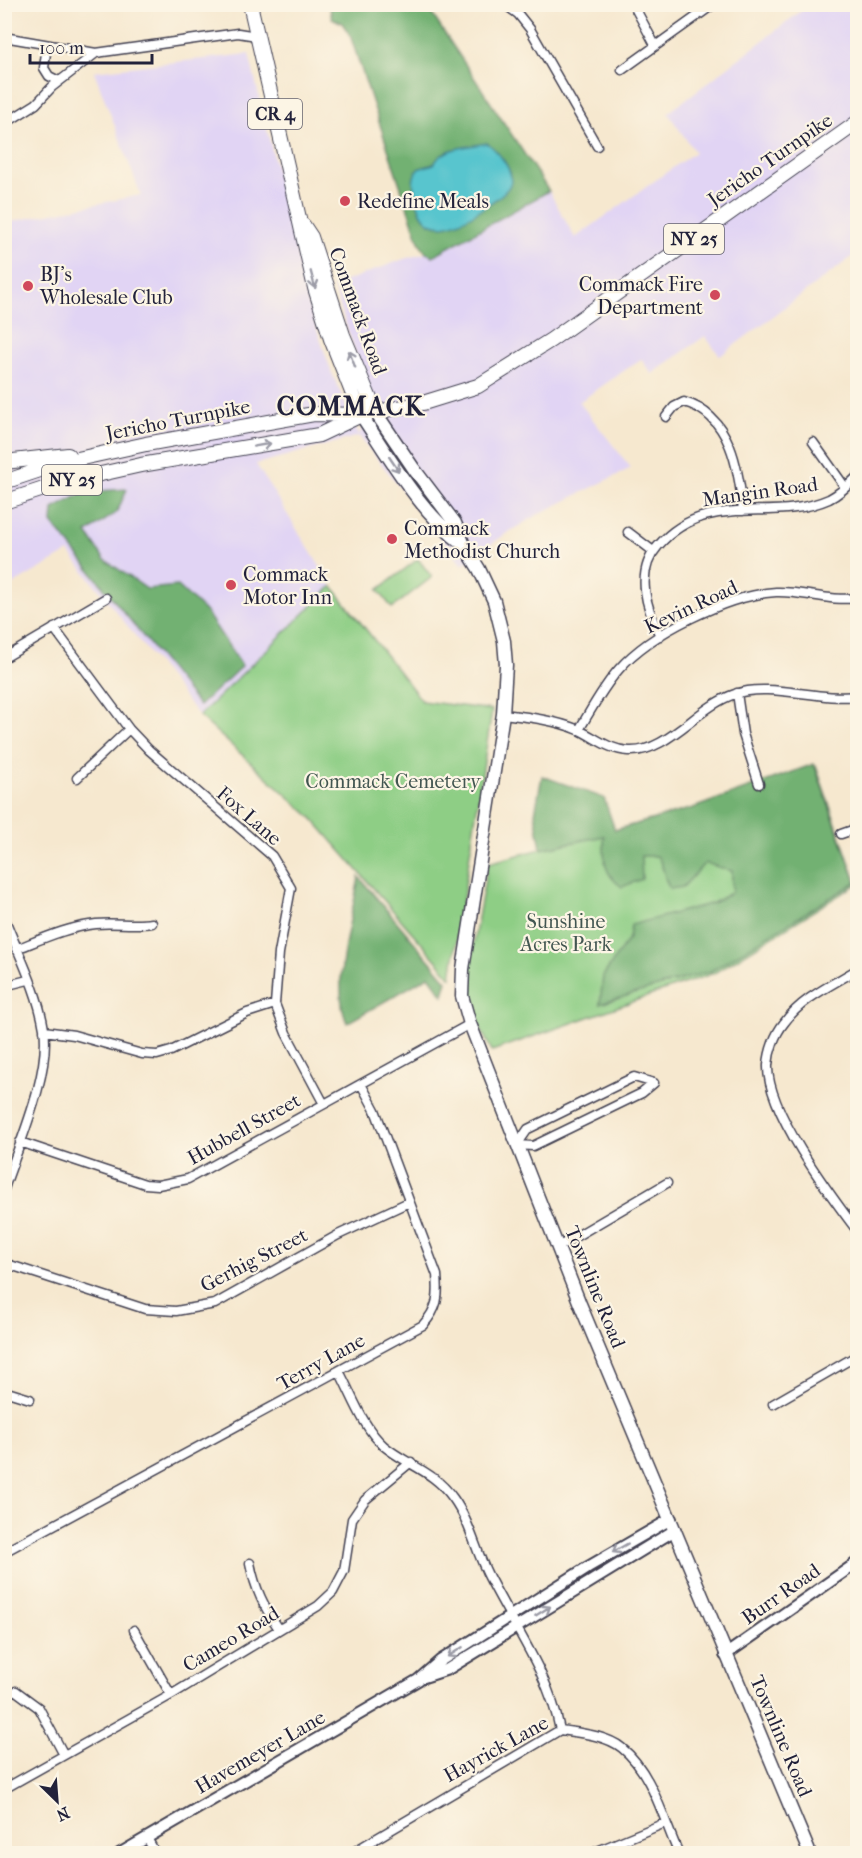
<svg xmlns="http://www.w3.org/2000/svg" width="862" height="1858" font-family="'IM FELL French Canon',serif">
  <rect width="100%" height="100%" fill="#fcf5e5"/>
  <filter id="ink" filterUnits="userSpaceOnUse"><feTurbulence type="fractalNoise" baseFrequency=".0167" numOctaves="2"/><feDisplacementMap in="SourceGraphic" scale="12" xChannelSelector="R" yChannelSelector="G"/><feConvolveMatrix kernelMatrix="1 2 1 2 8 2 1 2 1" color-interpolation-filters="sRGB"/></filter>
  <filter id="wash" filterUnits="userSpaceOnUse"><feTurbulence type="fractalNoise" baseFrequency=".008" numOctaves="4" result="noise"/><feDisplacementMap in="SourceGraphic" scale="24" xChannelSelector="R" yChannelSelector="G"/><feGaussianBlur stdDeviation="1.35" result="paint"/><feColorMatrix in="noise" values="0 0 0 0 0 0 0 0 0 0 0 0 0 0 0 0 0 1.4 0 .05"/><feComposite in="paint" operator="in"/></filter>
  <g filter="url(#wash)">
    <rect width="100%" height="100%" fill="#f6e8cf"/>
    <!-- built -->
    <path fill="#e1d4f4" d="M809 5H857V253L720 356 705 336 652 374 641 359 579 402 631 468 537 515 507 533 462 565 359 436 256 464 332 586 199 716 69 552 5 589V223L141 195 94 71 249 54 309 306 331 371 359 435 373 405 333 286 404 259 426 253 434 256 549 191 575 238 695 152 668 113Z"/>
    <!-- green -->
    <path fill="#8ece85" stroke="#587860" stroke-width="1.5" d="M418 559 432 577 392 608 378 590Z
      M332 586 422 701 492 710 451 977 312 818 199 716Z
      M816 766 857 884 714 973 492 1051 472 1012 467 977 488 863 693 809Z"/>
    <!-- forest -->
    <path fill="#72b172" stroke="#4a6a56" stroke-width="1.5" d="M329 5H426L549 191 433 256 426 253 419 242 350 35 342 23 332 18Z
      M127 489 117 512 87 533 104 559 147 589 178 586 206 612 242 666 199 706 52 523 53 509 85 492Z
      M814 764 856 882 711 971 600 1004 603 976 629 938 631 925 713 903 732 892V871L705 863 683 887 670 889C663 879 665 867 657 856H641L642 879 622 887C602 873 604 858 604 836L541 849 535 813 542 776 604 798 615 830 693 808Z
      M359 877 447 981 443 995 429 976 347 1023C330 984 352 918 359 877Z"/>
    <!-- water -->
    <path fill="#58c5ce" stroke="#3d7484" stroke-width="1.5" d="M487 143C497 150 516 172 510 185 506 193 496 199 489 204 465 221 426 245 417 200 414 189 410 179 418 169L434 164C443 146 469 147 487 143Z"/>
  </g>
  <g filter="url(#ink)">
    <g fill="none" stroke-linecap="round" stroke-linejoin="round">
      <defs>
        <path id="minor" d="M504 4 518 14 530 29 597 146
          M633 4 655 45
          M4 37 96 53 52 87 36 104 4 124
          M47 45 44 68 49 76 59 81
          M96 53 238 33 257 36
          M622 70 714 4
          M666 417 674 407 684 402C731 415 739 470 743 511
          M813 442 845 487
          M628 532 653 551
          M54 628 129 729 149 750 272 856 291 888 279 953 275 1004 286 1033 324 1104
          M660 636C647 609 634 573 658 546 708 489 770 525 829 499 839 494 850 484 858 476
          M4 658 106 598
          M737 693 743 734 759 784
          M503 714C528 717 555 720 579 730 596 738 609 750 629 751 667 753 698 706 735 694 770 682 818 701 858 696
          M579 730C591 710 603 687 619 669 650 633 728 595 776 592 803 591 830 602 858 598
          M77 778 129 729
          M841 834 858 828
          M4 917C18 953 38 991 44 1029 51 1074 18 1146 4 1189
          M16 949C42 939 68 927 96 924 115 922 133 926 152 923
          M858 969C832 985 802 998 784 1023 775 1034 769 1051 768 1065 766 1110 831 1196 858 1232
          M4 986 28 980
          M44 1031 74 1035 142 1054 157 1055 171 1051 247 1013 275 1004
          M634 1077 654 1083 642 1093 533 1146 517 1145 528 1129Z
          M20 1142 145 1184 158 1185 188 1179 470 1024
          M558 1247 667 1183
          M4 1263 145 1309 176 1311 215 1304 338 1235 409 1202
          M339 1371C352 1395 363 1428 384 1446 407 1465 434 1471 453 1498 469 1520 475 1548 487 1573 512 1624 549 1673 560 1730
          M4 1391 30 1399
          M773 1404 858 1355
          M4 1552 423 1325C438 1308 439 1297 437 1275L375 1110 361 1084
          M250 1563C255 1589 264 1607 279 1629
          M134 1630 171 1695
          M16 1691 39 1708 64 1755
          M4 1789 171 1695 318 1606 333 1592 344 1571 352 1519 365 1500 411 1462
          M147 1838 156 1854
          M350 1854 560 1730C579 1733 606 1735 622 1748 652 1772 663 1819 679 1854
          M590 1854 665 1823"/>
        <path id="tertiary" d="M725 1655 858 1562
          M424 1677 448 1669 675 1530
          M119 1854 418 1680 440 1661 588 1567 671 1519"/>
        <path id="secondary" d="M376 413 414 469 455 523 464 545 479 569 494 601 504 641 506 665 503 714 463 969 462 996 470 1024 580 1304 810 1854
          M361 415C391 460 420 512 464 545"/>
        <path id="primary" d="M250 4 315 288 331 339 361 415
          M303 225 311 237 343 335 376 413
          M4 462 68 455
          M4 482 64 462 146 444 314 414 361 415 423 403 478 386 551 340 858 122
          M4 502 65 482 141 465 319 435 357 417"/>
      </defs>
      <!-- minor casing -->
      <use href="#minor" stroke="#424051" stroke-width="11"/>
      <!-- tertiary casing -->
      <use href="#tertiary" stroke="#424051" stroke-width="14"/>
      <!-- secondary casing -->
      <use href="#secondary" stroke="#424051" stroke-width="15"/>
      <!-- primary casing -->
      <use href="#primary" stroke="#424051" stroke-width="16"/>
      <!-- minor -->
      <use href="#minor" stroke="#fff" stroke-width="8"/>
      <!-- tertiary -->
      <use href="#tertiary" stroke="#fff" stroke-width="10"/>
      <!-- secondary -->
      <use href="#secondary" stroke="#fff" stroke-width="12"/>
      <!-- primary -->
      <use href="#primary" stroke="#fff" stroke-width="14"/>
    </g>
    <!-- one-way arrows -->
    <defs><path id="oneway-shaft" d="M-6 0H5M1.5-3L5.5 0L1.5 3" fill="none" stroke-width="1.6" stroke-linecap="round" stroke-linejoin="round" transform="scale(1.5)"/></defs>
    <g stroke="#9c9ca7">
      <use href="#oneway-shaft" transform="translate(313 280) rotate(75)"/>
      <use href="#oneway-shaft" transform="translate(352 359) rotate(-111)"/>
      <use href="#oneway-shaft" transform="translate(262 445) rotate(-10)"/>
      <use href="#oneway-shaft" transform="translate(394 464) rotate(56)"/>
      <use href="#oneway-shaft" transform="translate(620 1548) rotate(150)"/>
      <use href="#oneway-shaft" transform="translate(543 1611) rotate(-32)"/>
      <use href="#oneway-shaft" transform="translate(455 1652) rotate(148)"/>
    </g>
  </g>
  <!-- markers -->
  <g fill="#d1495b" stroke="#fcf5e5" stroke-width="2">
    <circle cx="345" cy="201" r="6"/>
    <circle cx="28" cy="286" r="6"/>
    <circle cx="715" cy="295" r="6"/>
    <circle cx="392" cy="539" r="6"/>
    <circle cx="231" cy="585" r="6"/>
  </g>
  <g text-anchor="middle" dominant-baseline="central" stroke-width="4.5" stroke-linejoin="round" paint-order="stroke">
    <!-- shield labels -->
    <g fill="#fcf5e5" stroke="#63616e" stroke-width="1.5">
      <rect x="248" y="99" width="54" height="30" rx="4.5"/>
      <rect x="664" y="224" width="60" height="30" rx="4.5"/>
      <rect x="42" y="465" width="60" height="30" rx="4.5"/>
    </g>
    <g font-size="18" font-weight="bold" fill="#22223b">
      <text x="275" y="114">CR 4</text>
      <text x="694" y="239">NY 25</text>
      <text x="72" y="480">NY 25</text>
    </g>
    <!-- street labels -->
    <g font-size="20" fill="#22223b" stroke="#fcf5e5">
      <text transform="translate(770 160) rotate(-35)">Jericho Turnpike</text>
      <text transform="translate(358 311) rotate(70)">Commack Road</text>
      <text transform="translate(178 420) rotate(-11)">Jericho Turnpike</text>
      <text transform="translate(760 492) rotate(-8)">Mangin Road</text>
      <text transform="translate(691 607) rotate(-25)">Kevin Road</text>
      <text transform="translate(249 816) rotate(41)">Fox Lane</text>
      <text transform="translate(244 1129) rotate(-29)">Hubbell Street</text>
      <text transform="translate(254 1260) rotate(-27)">Gerhig Street</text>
      <text transform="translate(595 1287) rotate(68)">Townline Road</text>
      <text transform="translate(321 1362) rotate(-29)">Terry Lane</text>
      <text transform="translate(781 1594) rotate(-35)">Burr Road</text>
      <text transform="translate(231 1639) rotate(-31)">Cameo Road</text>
      <text transform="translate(781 1736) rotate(67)">Townline Road</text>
      <text transform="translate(496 1749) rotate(-29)">Hayrick Lane</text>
      <text transform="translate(260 1752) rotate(-30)">Havemeyer Lane</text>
    </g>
    <!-- poi labels -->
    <g font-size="20" fill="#22223b" stroke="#fcf5e5" text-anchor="start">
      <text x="357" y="201">Redefine Meals</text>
      <text x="40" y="274">BJ's<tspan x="40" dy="23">Wholesale Club</tspan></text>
      <text x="703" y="284" text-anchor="end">Commack Fire<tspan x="703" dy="23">Department</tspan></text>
      <text x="404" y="528">Commack<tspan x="404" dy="23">Methodist Church</tspan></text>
      <text x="243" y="574">Commack<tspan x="243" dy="23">Motor Inn</tspan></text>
    </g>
    <!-- park labels -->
    <g font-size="20" fill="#425651" stroke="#fcf5e5">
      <text x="393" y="781">Commack Cemetery</text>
      <text x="566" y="921">Sunshine<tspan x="566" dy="23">Acres Park</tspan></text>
    </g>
    <!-- district labels -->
    <g font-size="26" font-weight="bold" letter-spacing="1.5" fill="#22223b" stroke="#fcf5e5">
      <text x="351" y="406">COMMACK</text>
    </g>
  </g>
  <!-- margin -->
  <rect width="862" height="1858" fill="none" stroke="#fcf5e5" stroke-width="24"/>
  <!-- north arrow -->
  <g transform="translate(57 1801) rotate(155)" stroke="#fcf5e5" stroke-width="4.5" paint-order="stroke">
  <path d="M0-4.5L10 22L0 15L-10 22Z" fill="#22223b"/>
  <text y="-9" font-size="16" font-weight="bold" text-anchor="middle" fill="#22223b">N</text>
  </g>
  <!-- scale -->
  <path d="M30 54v9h122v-9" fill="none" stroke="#22223b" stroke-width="3"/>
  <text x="39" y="54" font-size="18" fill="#22223b" stroke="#fcf5e5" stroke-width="4.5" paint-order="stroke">100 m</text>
</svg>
